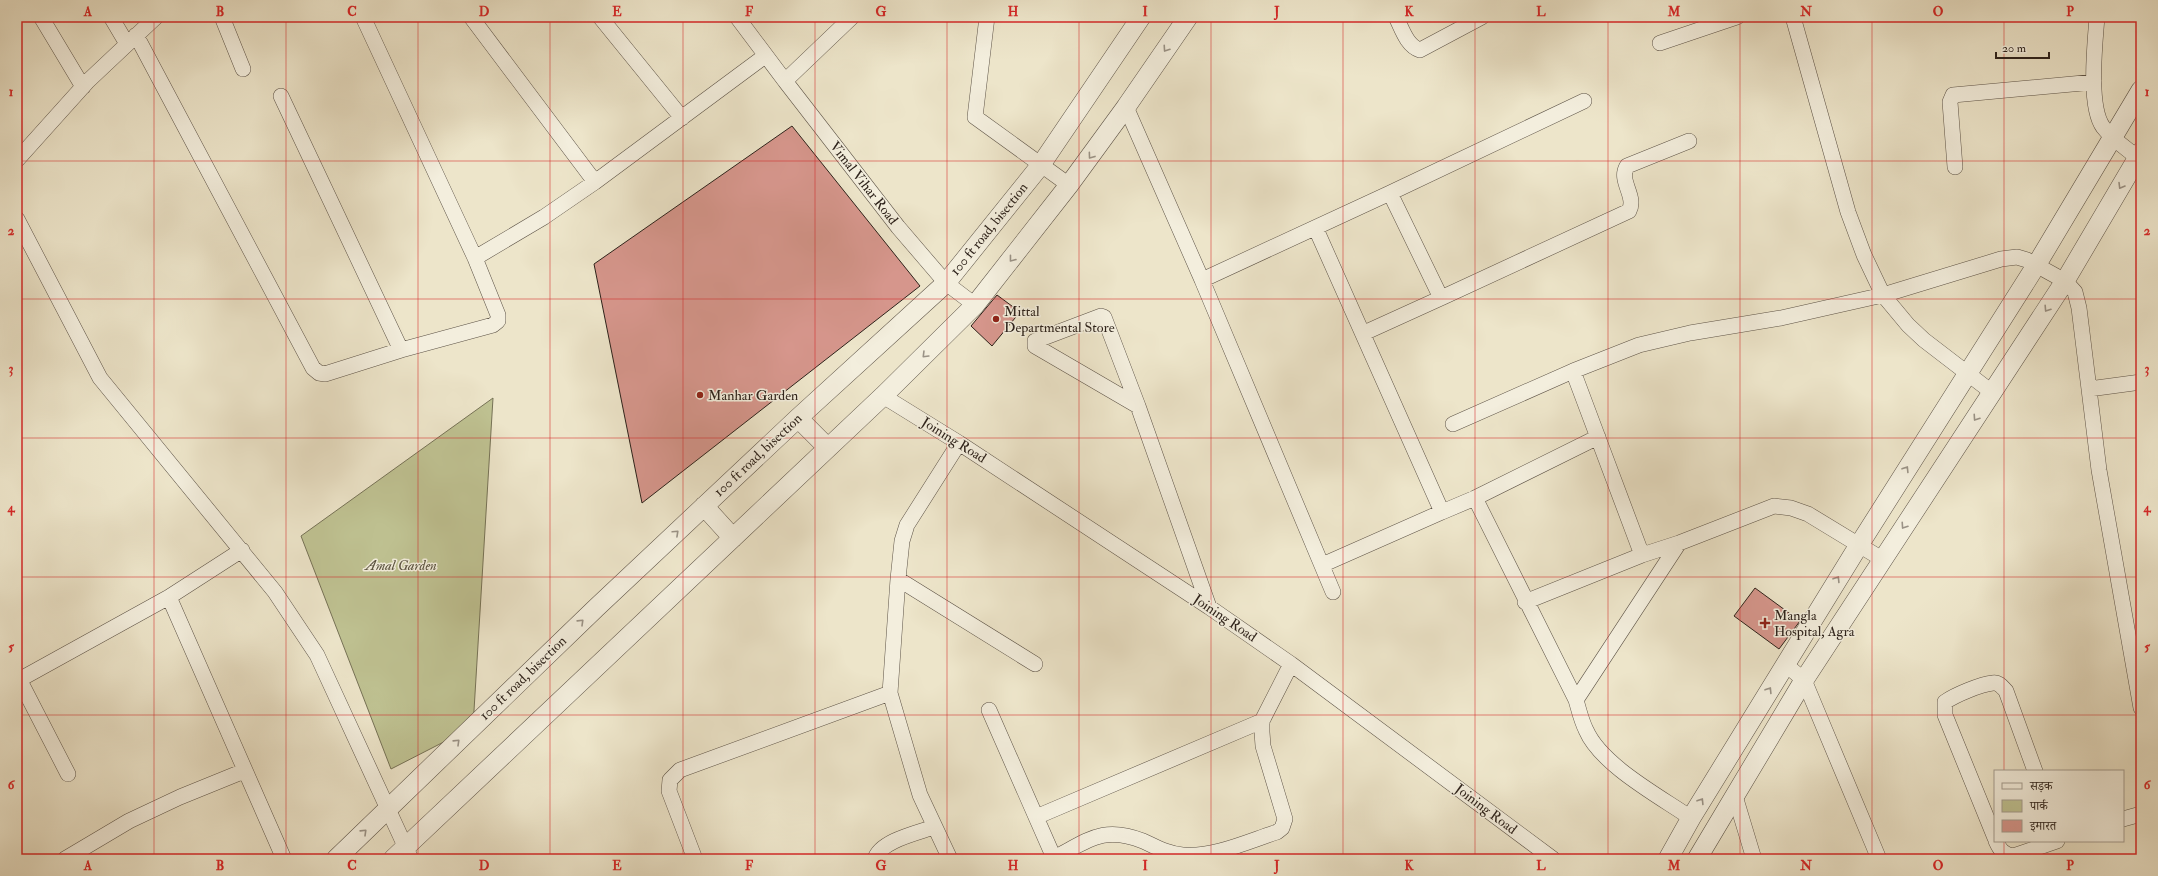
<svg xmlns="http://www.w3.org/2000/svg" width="2158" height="876" font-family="'IM FELL Double Pica','Noto Serif Devanagari',serif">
  <rect width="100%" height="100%" fill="#ede5ca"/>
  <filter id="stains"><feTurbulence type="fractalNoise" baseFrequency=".005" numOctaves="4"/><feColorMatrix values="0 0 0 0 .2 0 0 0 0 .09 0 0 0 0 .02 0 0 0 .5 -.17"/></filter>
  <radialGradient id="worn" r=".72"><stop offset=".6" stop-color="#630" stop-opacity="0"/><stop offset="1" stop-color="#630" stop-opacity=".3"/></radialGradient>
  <!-- green -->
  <path fill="#bfc292" stroke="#767256" d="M493 398 473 727 391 769 301 536Z"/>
  <!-- building -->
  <path fill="#d6968c" stroke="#2d221b" d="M792 126 920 286 642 503 594 264Z
    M997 295 1020 312 992 346 971 326Z
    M1755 588 1800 621 1779 649 1734 616Z"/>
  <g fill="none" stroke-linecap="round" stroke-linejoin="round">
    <defs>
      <path id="minor" d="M41 17 83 87
        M111 17 127 44
        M222 17 243 69
        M471 17 595 182
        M600 17 682 118
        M737 17 785 81 852 17
        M987 17 975 117 1069 185
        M1396 17C1402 29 1407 46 1420 50L1482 17
        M1793 17 1848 212 1864 255 1883 295 1908 325 1924 340 1993 393
        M2097 17C2095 43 2088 106 2103 127 2112 139 2126 148 2138 158
        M136 35 313 368 319 373 325 374 401 350 493 325 498 321V315L475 258 363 17
        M1660 43 1737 17
        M785 81 898 227 946 283 975 305
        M281 96 401 350
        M1126 107 1202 280 1390 193 1441 298 1629 211C1637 196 1618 181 1627 166L1689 141
        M17 160 88 81 156 17
        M1955 167 1950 102 1953 95 2094 82
        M1390 193 1584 101
        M17 219 100 378 275 592 317 655 411 859
        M1316 229 1442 512 1475 498 1576 700C1579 710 1581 720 1586 730 1601 765 1659 796 1691 818
        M475 258 544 217 595 182 765 56
        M1202 280 1333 592
        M1364 333 1441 298
        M2089 389 2141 382
        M883 396 959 443 1209 607 1291 664 1553 859
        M1138 406 1035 346V341L1101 316 1104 317 1138 406 1209 607
        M1453 424 1573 371
        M1475 498 1598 437
        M1642 555 1573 371 1639 345 1690 333 1781 318 1883 295 2001 259 2017 257 2027 260 2065 281 2075 292 2079 308 2099 470 2141 708
        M1322 565 1442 512
        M898 579 1035 664
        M169 597 284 859
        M1525 602 1642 555 1679 543 1774 506 1791 508 1808 514 1882 559
        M1785 664 1804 680 1879 859
        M19 679 68 774
        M17 681 169 597 242 550
        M1576 700 1679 543
        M989 710 1054 858
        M1735 796 1754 859
        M1036 817 1262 721
        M2123 819 2141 814
        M1995 838 1945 715V702C1955 695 1981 684 1993 683 1999 682 2002 687 2006 691L2035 771
        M1996 841C2000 850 2003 854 2013 856L2057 841
        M65 859 129 821 180 797 244 771
        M695 859 669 791 670 780 680 770 890 693
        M875 859C880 841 917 833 934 827
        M950 859 920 795 890 693 898 579 902 541 907 525 959 443
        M1052 859C1088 841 1102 825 1143 841 1156 847 1168 854 1183 855 1212 858 1249 841 1277 832L1282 828 1285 819 1263 746 1262 732V721L1291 664"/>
      <path id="tertiary" d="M798 418 828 448
        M704 506 733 538
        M336 859 596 608 798 418 946 283 1040 166 1141 17
        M393 859 883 396 975 305 1069 185 1126 107 1188 17
        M1668 859 1691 818 1859 545 2037 264 2141 90
        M1697 859 1804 680 2065 281 2141 152"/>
    </defs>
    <!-- minor casing -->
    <use href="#minor" stroke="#5d5347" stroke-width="16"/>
    <!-- tertiary casing -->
    <use href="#tertiary" stroke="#5d5347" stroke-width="20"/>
    <!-- minor -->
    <use href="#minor" stroke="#f3eedd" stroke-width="15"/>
    <!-- tertiary -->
    <use href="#tertiary" stroke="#f3eedd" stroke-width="19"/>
  </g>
  <!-- one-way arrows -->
  <defs><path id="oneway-chevron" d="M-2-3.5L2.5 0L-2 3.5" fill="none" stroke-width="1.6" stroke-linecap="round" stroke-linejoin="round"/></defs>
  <g stroke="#9a9286">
    <use href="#oneway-chevron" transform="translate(1166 49) rotate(124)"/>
    <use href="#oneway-chevron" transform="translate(1091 156) rotate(126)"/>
    <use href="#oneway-chevron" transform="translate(2121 186) rotate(121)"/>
    <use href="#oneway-chevron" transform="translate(1012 259) rotate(128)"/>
    <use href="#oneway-chevron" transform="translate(2047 309) rotate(123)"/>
    <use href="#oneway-chevron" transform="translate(925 355) rotate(135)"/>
    <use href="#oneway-chevron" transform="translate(1976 418) rotate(124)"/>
    <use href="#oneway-chevron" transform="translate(1906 469) rotate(-58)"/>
    <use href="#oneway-chevron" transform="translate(1904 526) rotate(124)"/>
    <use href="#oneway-chevron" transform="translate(676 533) rotate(-43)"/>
    <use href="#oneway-chevron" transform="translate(1837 579) rotate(-58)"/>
    <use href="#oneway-chevron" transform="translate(581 622) rotate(-44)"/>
    <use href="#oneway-chevron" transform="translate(1769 690) rotate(-58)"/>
    <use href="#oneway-chevron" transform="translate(457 742) rotate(-44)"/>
    <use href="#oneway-chevron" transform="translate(1701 801) rotate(-58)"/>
    <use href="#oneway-chevron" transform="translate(364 832) rotate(-44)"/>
  </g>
  <!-- grid -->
  <path fill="none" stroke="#d62828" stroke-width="1" stroke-opacity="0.55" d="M154 17V859M286 17V859M418 17V859M550 17V859M683 17V859M815 17V859M947 17V859M1079 17V859M1211 17V859M1343 17V859M1475 17V859M1608 17V859M1740 17V859M1872 17V859M2004 17V771M17 161H2141M17 299H2141M17 438H2141M17 577H2141M17 715H2141M2004 841V859"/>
  <!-- markers -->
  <g fill="#8f2418" stroke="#f3eedd" stroke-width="1.5">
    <circle cx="996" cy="319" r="4"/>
    <circle cx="700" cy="395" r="4"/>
    <path d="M1763 617h4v4h4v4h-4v4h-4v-4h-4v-4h4z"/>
  </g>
  <g text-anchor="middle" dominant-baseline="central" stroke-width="3" stroke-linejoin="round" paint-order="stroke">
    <!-- street labels -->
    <g font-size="14" fill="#2d221b" stroke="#f3eedd">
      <text transform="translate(864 183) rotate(52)">Vimal Vihar Road</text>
      <text transform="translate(989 229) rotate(-51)">100 ft road, bisection</text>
      <text transform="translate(954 440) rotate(32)">Joining Road</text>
      <text transform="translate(758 455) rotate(-43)">100 ft road, bisection</text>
      <text transform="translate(1225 618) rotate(34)">Joining Road</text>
      <text transform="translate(523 678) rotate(-44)">100 ft road, bisection</text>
      <text transform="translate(1486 809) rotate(37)">Joining Road</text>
    </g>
    <!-- poi labels -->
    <g font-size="14" fill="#2d221b" stroke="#f3eedd" text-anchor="start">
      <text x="1004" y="311">Mittal<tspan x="1004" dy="16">Departmental Store</tspan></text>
      <text x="708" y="395">Manhar Garden</text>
      <text x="1774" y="615">Mangla<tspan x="1774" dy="16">Hospital, Agra</tspan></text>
    </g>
    <!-- park labels -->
    <g font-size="14" font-style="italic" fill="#59523f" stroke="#f3eedd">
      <text x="401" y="565">Amal Garden</text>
    </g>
  </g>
  <!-- margin -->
  <rect width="2158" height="876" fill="none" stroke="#ede5ca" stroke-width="44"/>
  <!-- legend -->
  <rect x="1994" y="770" width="130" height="72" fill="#f3eedd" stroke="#a49c8f"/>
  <rect x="2002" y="783" width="20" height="6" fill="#f3eedd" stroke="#a49c8f"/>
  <text x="2030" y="790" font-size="12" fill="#2d221b">सड़क</text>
  <rect x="2002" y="800" width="20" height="12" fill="#bfc292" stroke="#a49c8f"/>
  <text x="2030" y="810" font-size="12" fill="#2d221b">पार्क</text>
  <rect x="2002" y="820" width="20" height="12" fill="#d6968c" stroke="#a49c8f"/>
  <text x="2030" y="830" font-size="12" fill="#2d221b">इमारत</text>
  <!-- scale -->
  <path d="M1996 52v6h53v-6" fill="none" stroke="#2d221b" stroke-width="2"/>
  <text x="2002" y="52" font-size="12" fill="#2d221b" stroke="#f3eedd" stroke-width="3" paint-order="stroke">20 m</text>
  <rect x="22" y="22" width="2114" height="832" fill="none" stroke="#d62828" stroke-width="1.5"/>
  <g font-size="13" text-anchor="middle" font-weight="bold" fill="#d62828">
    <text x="88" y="16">A</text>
    <text x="220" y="16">B</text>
    <text x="352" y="16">C</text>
    <text x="484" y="16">D</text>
    <text x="617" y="16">E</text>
    <text x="749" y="16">F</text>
    <text x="881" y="16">G</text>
    <text x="1013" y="16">H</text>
    <text x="1145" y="16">I</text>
    <text x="1277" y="16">J</text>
    <text x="1409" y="16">K</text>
    <text x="1541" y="16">L</text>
    <text x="1674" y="16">M</text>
    <text x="1806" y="16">N</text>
    <text x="1938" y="16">O</text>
    <text x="2070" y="16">P</text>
    <text x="11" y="96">1</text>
    <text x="2147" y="96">1</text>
    <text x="11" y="235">2</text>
    <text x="2147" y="235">2</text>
    <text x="11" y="373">3</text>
    <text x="2147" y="373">3</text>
    <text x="11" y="512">4</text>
    <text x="2147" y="512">4</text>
    <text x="11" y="651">5</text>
    <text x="2147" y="651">5</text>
    <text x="11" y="789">6</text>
    <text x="2147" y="789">6</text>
    <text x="88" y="870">A</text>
    <text x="220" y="870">B</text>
    <text x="352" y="870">C</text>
    <text x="484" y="870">D</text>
    <text x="617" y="870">E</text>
    <text x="749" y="870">F</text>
    <text x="881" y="870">G</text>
    <text x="1013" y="870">H</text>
    <text x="1145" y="870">I</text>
    <text x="1277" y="870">J</text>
    <text x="1409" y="870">K</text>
    <text x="1541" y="870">L</text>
    <text x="1674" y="870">M</text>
    <text x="1806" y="870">N</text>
    <text x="1938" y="870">O</text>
    <text x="2070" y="870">P</text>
  </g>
  <rect width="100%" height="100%" filter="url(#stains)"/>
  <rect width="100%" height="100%" fill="url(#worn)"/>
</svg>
